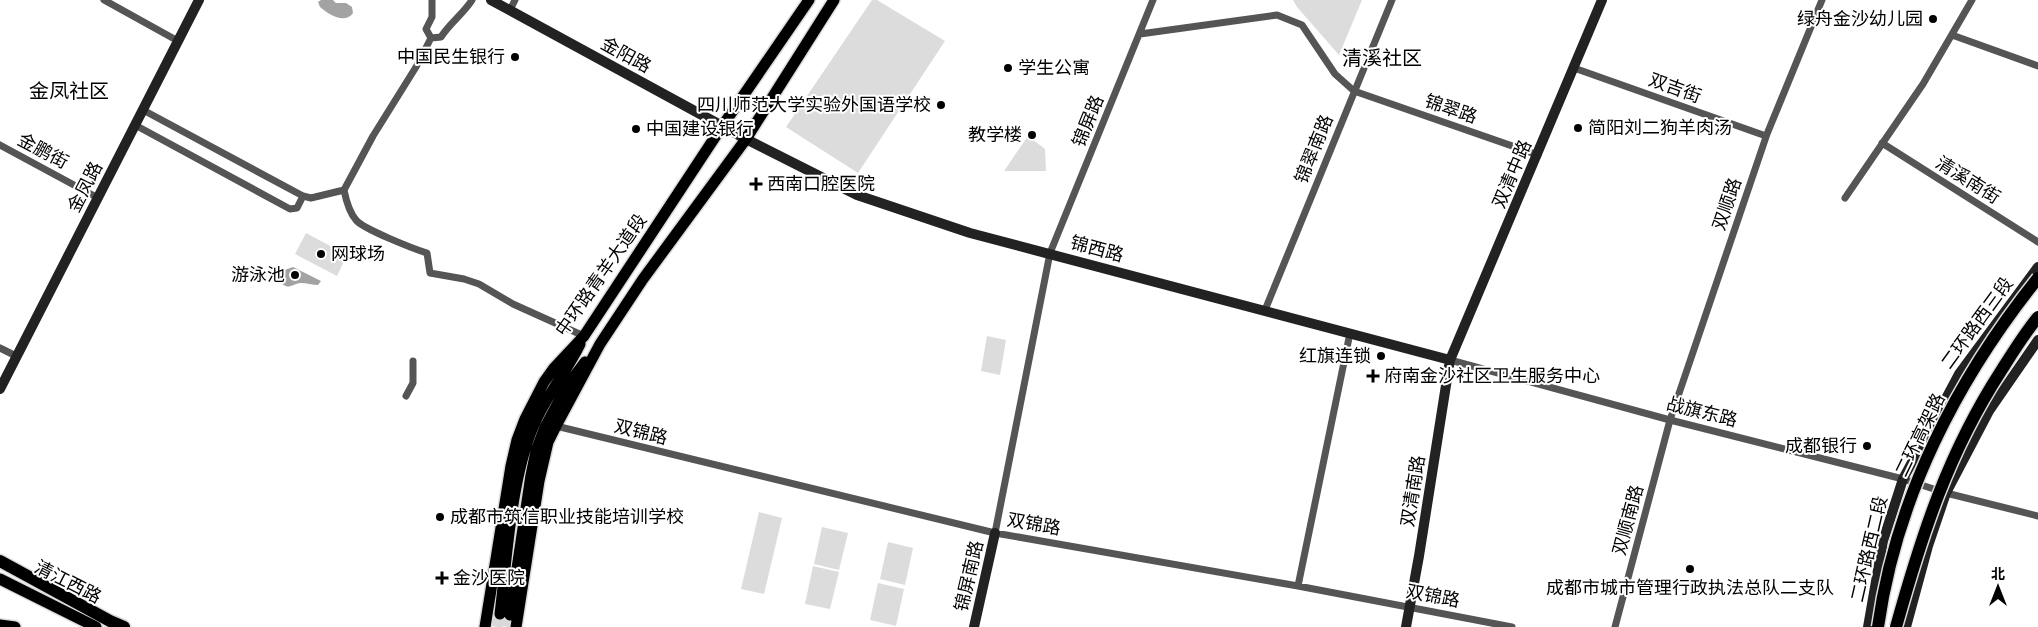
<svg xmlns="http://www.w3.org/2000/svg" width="2038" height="627" font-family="Rubik,'Noto Sans SC',sans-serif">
  <rect width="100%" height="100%" fill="#fff"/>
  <!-- green -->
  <path fill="#dcdcdc" d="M872 0H877L945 41 858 173 786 127Z
    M1293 0H1362L1339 55 1297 7Z
    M1028 136 1045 149 1046 171H1004Z
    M306 233 347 255 337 276 295 254Z
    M987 336 1006 340 1000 375 981 371Z
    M759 512 782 518 764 594 741 589Z
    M822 527 848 533 839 570 814 564Z
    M888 542 913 548 905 585 880 579Z
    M813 566 839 572 830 609 805 604Z
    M878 583 904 589 896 626 870 620Z"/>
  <!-- water -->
  <path fill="#a3a3a3" d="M321 0H333L336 3H346L352 7 353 13C345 25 328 14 320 7L318 2Z
    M293 267 321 281 318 285C313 285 306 283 301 283 291 284 288 292 279 280L282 271Z"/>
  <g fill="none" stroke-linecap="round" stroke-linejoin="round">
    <!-- primary-tunnel -->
    <path stroke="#d9d9d9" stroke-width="11" stroke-dasharray="11 5.5" stroke-linecap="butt" d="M497 627 500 614
      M507 627 510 615"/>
    <defs>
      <path id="primary" d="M0 579 96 627
        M500 614C507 556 511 480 533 427 545 397 566 373 580 344
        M510 615 531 475 536 451 545 427 567 386 585 362
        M0 625 15 627
        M485 627 511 466 517 440 525 419 544 382 554 368 584 336 721 128 809 0
        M516 627 539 481 548 442 556 426 600 344 643 279 746 139 834 0"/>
      <path id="highway" d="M0 561 110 621 124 627"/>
    </defs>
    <!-- primary casing -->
    <use href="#primary" stroke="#dbdbdb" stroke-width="14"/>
    <!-- highway casing -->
    <use href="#highway" stroke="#dbdbdb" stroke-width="15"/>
    <!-- street -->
    <path stroke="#555" stroke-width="7" d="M104 0 178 41
      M432 0V17L426 29 431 38 416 67 373 136 344 190C346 200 349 212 356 220 363 229 414 249 427 253L430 273 464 279 479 284 513 304 584 336
      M510 10 515 0
      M1140 34 1277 15 1302 25 1335 74 1354 91 1538 155
      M1952 35 2038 66
      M431 38 441 37C450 23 463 14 472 0
      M1574 68 1766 136
      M143 110 303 196 311 198 344 190
      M135 125 290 209 297 208 303 196
      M1882 143 2038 242
      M0 145 98 198
      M1845 198 1923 84 1972 0
      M1265 310 1392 0
      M0 348 16 356
      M1450 360 1670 420 1903 479 1946 493 2038 516
      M406 396 413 383V361
      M556 426 995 533 1298 586 1512 627
      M995 533 1050 253 1153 0
      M1298 586 1350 333
      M1615 627 1670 420 1767 134 1822 0"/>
    <!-- secondary -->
    <path stroke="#222" stroke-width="10" d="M491 0 746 139 857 195 970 233 1450 360
      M0 389 199 0
      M974 627 995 533
      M1406 627 1419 556 1450 360 1602 0
      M1868 627 1883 541 1903 479 1959 374 2038 267
      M1906 627 1928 546 1946 493 1989 411 2038 340"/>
    <!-- primary -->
    <use href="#primary" stroke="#000" stroke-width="11"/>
    <!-- highway -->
    <use href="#highway" stroke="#000" stroke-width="12"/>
    <defs>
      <path id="highway-bridge" d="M1878 627C1896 498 1957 379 2038 278
        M1896 627C1922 534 1948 453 2001 371 2013 352 2024 334 2038 317"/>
    </defs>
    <!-- highway-bridge casing -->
    <use href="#highway-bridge" stroke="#dbdbdb" stroke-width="15" stroke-linecap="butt"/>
    <!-- highway-bridge -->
    <use href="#highway-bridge" stroke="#000" stroke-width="12"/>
  </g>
  <!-- markers -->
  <g fill="#000" stroke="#fff" stroke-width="2">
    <circle cx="1933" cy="19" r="5"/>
    <circle cx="515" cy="57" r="5"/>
    <circle cx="1008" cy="68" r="5"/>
    <circle cx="941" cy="105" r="5"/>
    <circle cx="1578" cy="128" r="5"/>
    <circle cx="636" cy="129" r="5"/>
    <circle cx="1032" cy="135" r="5"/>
    <path d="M753.5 176.5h5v5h5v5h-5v5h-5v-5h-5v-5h5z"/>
    <circle cx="321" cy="254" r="5"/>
    <circle cx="295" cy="275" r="5"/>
    <circle cx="1381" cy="356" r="5"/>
    <path d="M1370.5 368.5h5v5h5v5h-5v5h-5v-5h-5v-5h5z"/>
    <circle cx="1867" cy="446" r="5"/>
    <circle cx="440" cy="517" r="5"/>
    <circle cx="1690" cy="569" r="5"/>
    <path d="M439.5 570.5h5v5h5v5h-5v5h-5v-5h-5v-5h5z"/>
  </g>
  <g text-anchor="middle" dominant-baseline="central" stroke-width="4" stroke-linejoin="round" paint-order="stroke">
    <!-- poi labels -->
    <g font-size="18" fill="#000" stroke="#fff" text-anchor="start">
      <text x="1923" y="19" text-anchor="end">绿舟金沙幼儿园</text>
      <text x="505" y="57" text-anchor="end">中国民生银行</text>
      <text x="1018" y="68">学生公寓</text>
      <text x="931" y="105" text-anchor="end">四川师范大学实验外国语学校</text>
      <text x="1588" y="128">简阳刘二狗羊肉汤</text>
      <text x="646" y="129">中国建设银行</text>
      <text x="1022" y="135" text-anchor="end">教学楼</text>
      <text x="767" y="184">西南口腔医院</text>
      <text x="331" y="254">网球场</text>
      <text x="285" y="275" text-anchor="end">游泳池</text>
      <text x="1371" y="356" text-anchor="end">红旗连锁</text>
      <text x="1384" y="376">府南金沙社区卫生服务中心</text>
      <text x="1857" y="446" text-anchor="end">成都银行</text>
      <text x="450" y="517">成都市筑信职业技能培训学校</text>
      <text x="453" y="578">金沙医院</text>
      <text x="1690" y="588" text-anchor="middle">成都市城市管理行政执法总队二支队</text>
    </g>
    <!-- street labels -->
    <g font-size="18" fill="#000" stroke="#fff">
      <text transform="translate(626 55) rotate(29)">金阳路</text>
      <text transform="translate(1675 88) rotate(20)">双吉街</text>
      <text transform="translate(1451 109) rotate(19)">锦翠路</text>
      <text transform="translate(1088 121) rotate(-68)">锦屏路</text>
      <text transform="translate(1314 149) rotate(-68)">锦翠南路</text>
      <text transform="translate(43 151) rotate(28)">金鹏街</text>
      <text transform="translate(1512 174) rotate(-67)">双清中路</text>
      <text transform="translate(1968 180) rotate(32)">清溪南街</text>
      <text transform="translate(85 187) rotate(-63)">金凤路</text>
      <text transform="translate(1727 204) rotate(-71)">双顺路</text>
      <text transform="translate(1097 249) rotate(15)">锦西路</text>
      <text transform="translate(601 275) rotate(-55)">中环路青羊大道段</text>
      <text transform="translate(1977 323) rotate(-54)">二环路西三段</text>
      <text transform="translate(1702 412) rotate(14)">战旗东路</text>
      <text transform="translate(641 432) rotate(14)">双锦路</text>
      <text transform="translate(1920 435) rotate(-64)">二环高架路</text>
      <text transform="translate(1413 491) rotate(-81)">双清南路</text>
      <text transform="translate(1628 520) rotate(-75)">双顺南路</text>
      <text transform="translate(1034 524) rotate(10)">双锦路</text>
      <text transform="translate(1869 549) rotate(-77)">二环路西二段</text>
      <text transform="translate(969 576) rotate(-77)">锦屏南路</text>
      <text transform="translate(68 582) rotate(27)">清江西路</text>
      <text transform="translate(1433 596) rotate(11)">双锦路</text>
    </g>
    <!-- quarter labels -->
    <g font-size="20" fill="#000" stroke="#fff">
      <text x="1382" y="58">清溪社区</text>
      <text x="69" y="91">金凤社区</text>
    </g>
  </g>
  <!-- north arrow -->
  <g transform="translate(1998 587)" stroke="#ffffff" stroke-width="4" paint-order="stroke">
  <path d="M0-4L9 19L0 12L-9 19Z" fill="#000000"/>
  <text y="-8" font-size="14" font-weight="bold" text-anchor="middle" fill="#000000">北</text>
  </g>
</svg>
